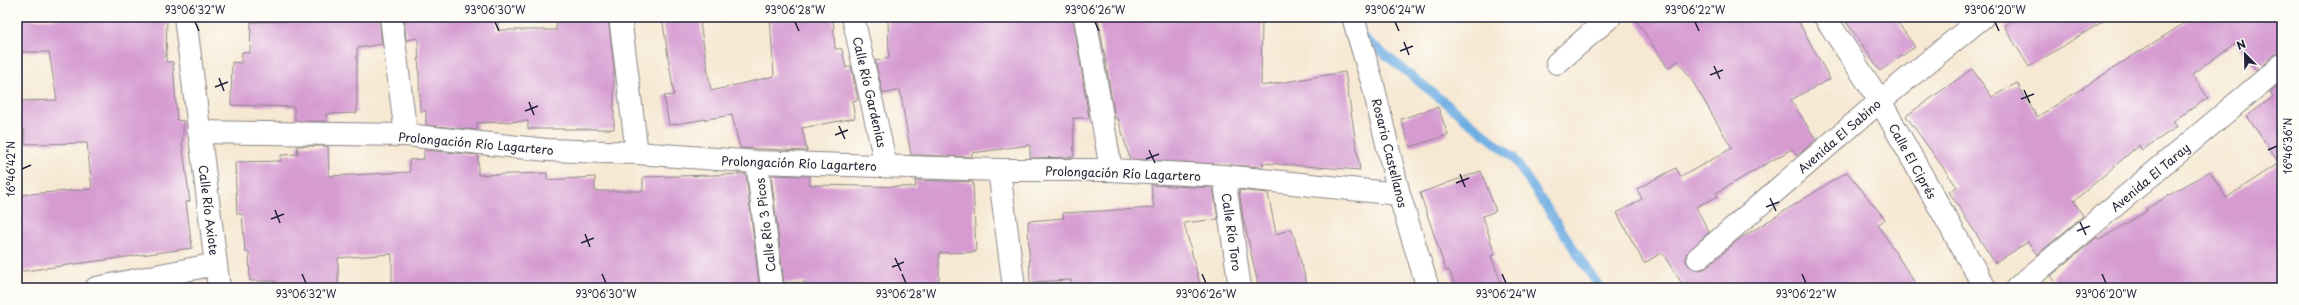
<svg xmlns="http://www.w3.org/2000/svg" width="2299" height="305" font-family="'Playpen Sans',sans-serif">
  <rect width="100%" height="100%" fill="#fdfcf7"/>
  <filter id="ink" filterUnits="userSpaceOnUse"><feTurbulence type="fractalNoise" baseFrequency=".025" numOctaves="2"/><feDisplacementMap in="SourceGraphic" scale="8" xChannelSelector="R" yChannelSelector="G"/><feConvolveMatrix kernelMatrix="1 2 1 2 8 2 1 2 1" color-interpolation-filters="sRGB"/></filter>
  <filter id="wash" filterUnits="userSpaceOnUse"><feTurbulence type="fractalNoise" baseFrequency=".012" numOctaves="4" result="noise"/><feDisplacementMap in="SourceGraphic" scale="16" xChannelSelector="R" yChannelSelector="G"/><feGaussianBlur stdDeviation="0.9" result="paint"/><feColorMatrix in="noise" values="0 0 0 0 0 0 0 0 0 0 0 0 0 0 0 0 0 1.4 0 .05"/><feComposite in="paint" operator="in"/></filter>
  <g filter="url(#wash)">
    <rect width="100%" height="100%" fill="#f6e8d2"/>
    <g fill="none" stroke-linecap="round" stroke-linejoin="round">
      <!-- stream -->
      <path stroke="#6faee2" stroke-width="9" d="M1339 17 1351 27
        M1363 37 1513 157 1600 288"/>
    </g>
    <g id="blocks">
      <!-- building -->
      <path fill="#d69cd2" d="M99 17H167L166 62H173L177 120 184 121 182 143 190 201 186 202 192 248 17 272V195L92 189 87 143 25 144 24 129H17V101L57 100 49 52H17V20Z
        M313 17H379L382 44 357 48V113L326 114 327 121H295L294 107 231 105 232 62 241 63 242 52 250 53 251 22 314 21Z
        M404 17H498V30H556V17H608L614 68V129H528V121L477 123V130L426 125V111H420L418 38 406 40Z
        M662 17H699L711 91 774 76 770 17H833L835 49H842L846 68 851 66 858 100 852 101 855 118 802 128 807 151 740 148 732 115 669 125 664 96 674 95Z
        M944 17H1073L1089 118H1073L1074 157 1030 158V145L972 153V157L911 155 900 90 883 94 875 61 889 58 888 19Z
        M1098 17H1262L1261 86 1345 72 1360 170 1262 163 1263 167 1130 159 1118 118H1115Z
        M1634 17H1796L1830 79 1791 100 1816 140 1797 156 1792 149 1716 193 1718 196 1696 207 1709 232 1686 254V261L1689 266 1700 270 1706 268 1738 240 1847 172 1885 219 1878 225 1918 288H1685L1662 253 1644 263 1617 213 1642 199 1637 189 1676 168 1681 177 1732 148 1690 77 1678 61 1668 68Z
        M1843 17H1894L1915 47 1880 71Z
        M2018 17H2110L2029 67 2004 26Z
        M2194 17H2282V53L2274 55 2256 71 2237 42 2192 74 2208 98 2173 121 2177 127 2142 150 2139 145 2074 201 2083 216 2037 255 2028 242 1995 263 1949 192 1957 187 1906 116 1972 69 1992 97 2017 83 2037 117Z
        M2282 81V288H2060L2051 276 2097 237 2099 240 2147 211 2146 209 2210 171 2226 198 2279 163 2247 116 2273 97 2270 92Z
        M1438 107 1448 135 1410 147 1401 119Z
        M297 146H328L329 176 410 172 409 160 424 159V150L478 155V175L547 173V180L595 177V191H643V177L746 174 759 284 750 285V288H398V284L392 283V254L338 258V288H275V281H250L249 252H245L242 214H237L235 162 281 161V155L298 154Z
        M1481 171 1496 211 1483 216 1495 255 1491 256 1503 288H1456L1449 270 1446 271 1420 193Z
        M771 175 810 176V185L916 187 915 180 973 182 976 252 939 253V287L806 288V282L784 283Z
        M1151 185 1213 188 1218 219 1184 223 1201 288H1072L1071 280 1030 282 1028 221 1064 218 1063 213 1154 208Z
        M1239 190 1268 193 1276 234 1292 229 1308 288H1259L1243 218Z"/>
    </g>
  </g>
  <g filter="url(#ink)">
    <use href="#blocks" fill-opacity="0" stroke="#8c8586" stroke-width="1"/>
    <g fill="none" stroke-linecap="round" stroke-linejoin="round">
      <defs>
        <path id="minor" d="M185 17 219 288
          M391 17 406 135
          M620 17 637 153
          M853 17 886 166
          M1085 17 1111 170
          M1353 17 1373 85 1399 194 1428 288
          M1825 17 1880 101 1985 288
          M1557 63 1610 17
          M199 132 406 135 547 150 637 153 757 162 999 170H1111L1224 176 1399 194
          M757 162 772 288
          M999 170 1014 288
          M1224 176 1240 288
          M1698 258 1880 101 1983 17
          M96 288 216 264
          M2017 288 2282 65"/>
      </defs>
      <!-- minor casing -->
      <use href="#minor" stroke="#8c8586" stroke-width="24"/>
      <!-- minor -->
      <use href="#minor" stroke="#fff" stroke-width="22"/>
    </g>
  </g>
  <!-- ticks -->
  <path fill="none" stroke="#22223b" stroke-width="1.5" d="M195 22 199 31M495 22 499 31M795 22 799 31M1095 22 1099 31M1395 22 1399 31M1695 22 1699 31M1995 22 1999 31M1404 42 1409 55M1400 51 1413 46M1714 66 1720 79M1710 75 1723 70M219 78 224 91M215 87 228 82M2024 90 2030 103M2021 99 2034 94M529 102 534 115M525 111 538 106M839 126 845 139M835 135 848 130M1149 150 1155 163M2268 150 2277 146M1146 159 1159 154M22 169 31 165M1460 174 1465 187M1456 183 1469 178M1770 198 1776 211M1766 207 1779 202M275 210 280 223M271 219 284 214M2080 222 2086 235M2077 231 2090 226M585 234 590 247M581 243 594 238M895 258 901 271M892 267 904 262M302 274 306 283M602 274 606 283M902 274 906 283M1202 274 1206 283M1502 274 1506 283M1802 274 1806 283M2102 274 2106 283"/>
  <g text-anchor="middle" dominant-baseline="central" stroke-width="3.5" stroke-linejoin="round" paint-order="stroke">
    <!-- street labels -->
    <g font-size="12" fill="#22223b" stroke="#fdfcf7">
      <text transform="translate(870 92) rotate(77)">Calle Río Gardenias</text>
      <text transform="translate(1839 136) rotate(-41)">Avenida El Sabino</text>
      <text transform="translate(476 143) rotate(5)">Prolongación Río Lagartero</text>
      <text transform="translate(1390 153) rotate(76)">Rosario Castellanos</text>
      <text transform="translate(1913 161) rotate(61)">Calle El Ciprés</text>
      <text transform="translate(799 163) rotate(2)">Prolongación Río Lagartero</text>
      <text transform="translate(1123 173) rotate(2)">Prolongación Río Lagartero</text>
      <text transform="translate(2150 177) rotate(-40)">Avenida El Taray</text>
      <text transform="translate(209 210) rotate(83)">Calle Río Axiote</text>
      <text transform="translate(765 225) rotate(-97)">Calle Río 3 Picos</text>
      <text transform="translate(1232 232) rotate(82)">Calle Río Toro</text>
    </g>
  </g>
  <!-- margin -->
  <rect width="2299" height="305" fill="none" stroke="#fdfcf7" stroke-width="44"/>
  <!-- north arrow -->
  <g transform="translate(2245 54) rotate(337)" stroke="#fdfcf7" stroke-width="3" paint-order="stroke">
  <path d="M0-3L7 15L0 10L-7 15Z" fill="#22223b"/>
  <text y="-6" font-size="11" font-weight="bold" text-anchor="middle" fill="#22223b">N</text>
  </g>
  <rect x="22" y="22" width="2255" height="261" fill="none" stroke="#22223b" stroke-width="1.5"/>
  <g font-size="10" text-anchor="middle" fill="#22223b">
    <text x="195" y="14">93°06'32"W</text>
    <text x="495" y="14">93°06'30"W</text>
    <text x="795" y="14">93°06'28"W</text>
    <text x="1095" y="14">93°06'26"W</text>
    <text x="1395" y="14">93°06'24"W</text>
    <text x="1695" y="14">93°06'22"W</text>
    <text x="1995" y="14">93°06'20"W</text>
    <text transform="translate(2288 146) rotate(-90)" y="4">16°46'36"N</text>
    <text transform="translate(11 169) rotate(-90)" y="4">16°46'42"N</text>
    <text x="306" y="298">93°06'32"W</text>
    <text x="606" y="298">93°06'30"W</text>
    <text x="906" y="298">93°06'28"W</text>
    <text x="1206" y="298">93°06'26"W</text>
    <text x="1506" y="298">93°06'24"W</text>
    <text x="1806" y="298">93°06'22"W</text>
    <text x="2106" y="298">93°06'20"W</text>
  </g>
</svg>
